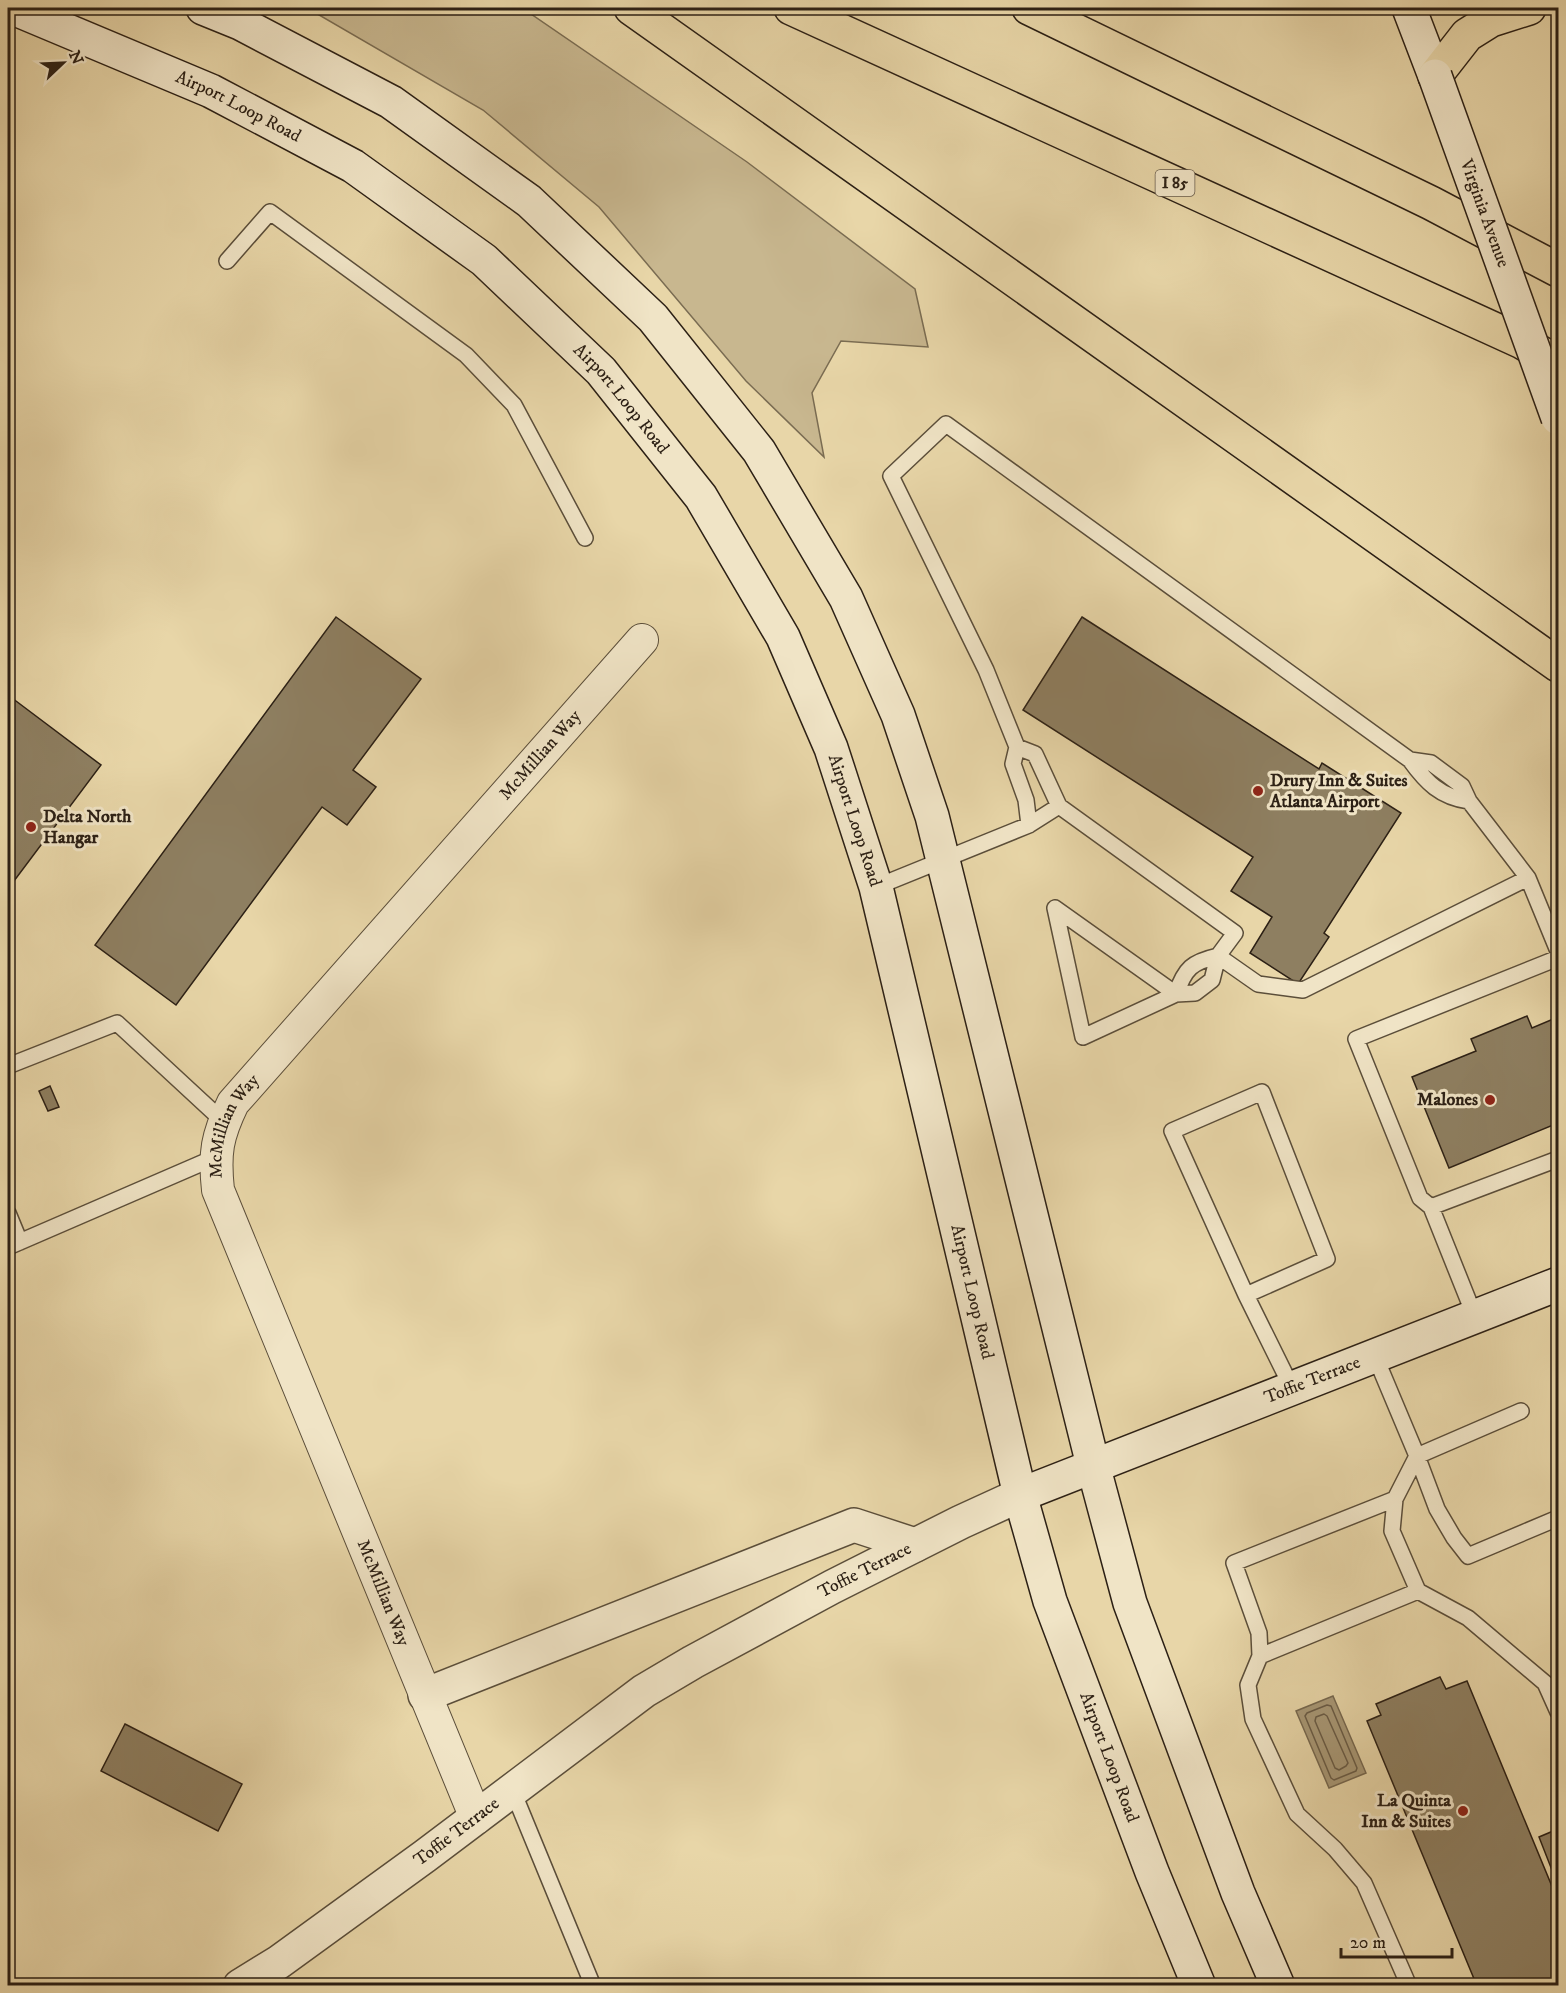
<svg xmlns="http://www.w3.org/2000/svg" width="1566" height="1993" font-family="'IM FELL DW Pica',serif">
  <rect width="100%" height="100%" fill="#e8d6a8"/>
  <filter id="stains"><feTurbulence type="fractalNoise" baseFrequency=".00333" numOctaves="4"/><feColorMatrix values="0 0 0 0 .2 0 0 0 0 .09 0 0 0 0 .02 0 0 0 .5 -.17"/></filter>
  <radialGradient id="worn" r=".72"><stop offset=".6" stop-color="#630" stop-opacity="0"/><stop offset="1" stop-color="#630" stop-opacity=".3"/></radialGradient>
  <!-- green -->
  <path fill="#c8b78f" stroke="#7a6c52" stroke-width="1.5" d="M307 8H519L525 10 747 162 915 289 928 347 841 341 812 393 824 457 746 381 599 207 483 110Z"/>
  <!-- water -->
  <path fill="#a89876" stroke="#76684f" stroke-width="1.5" d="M1333 1696 1366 1773 1329 1788 1296 1711Z"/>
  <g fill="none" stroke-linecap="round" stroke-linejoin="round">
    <!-- shore -->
    <path stroke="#6a5c46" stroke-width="1.5" d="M1327 1705 1331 1706 1357 1768 1356 1771 1334 1780 1331 1778 1305 1716 1307 1713Z
      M1324 1714 1327 1716 1348 1763 1346 1766 1339 1770 1335 1768 1315 1721 1316 1717Z"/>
  </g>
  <!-- building -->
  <path fill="#8e7f61" stroke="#2c2015" stroke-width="1.5" d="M336 617 421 679 353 770 376 787 347 825 322 807 176 1005 95 945Z
    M1082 617 1319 769 1322 763 1401 813 1324 933 1329 937 1298 984 1250 953 1272 917 1231 891 1253 857 1023 710Z
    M8 695 101 765 8 889Z
    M1527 1016 1532 1028 1558 1017V1123L1449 1168 1412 1077 1476 1051 1471 1039Z
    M50 1086 59 1107 48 1111 39 1091Z
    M1440 1677 1446 1689 1467 1681 1558 1901V1986H1477L1367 1721 1381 1715 1376 1704Z
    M125 1724 242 1784 218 1831 101 1771Z
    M1558 1829V1882L1557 1883 1539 1837Z"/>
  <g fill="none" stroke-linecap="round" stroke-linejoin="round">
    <defs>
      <path id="service" d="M227 261 270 212 466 355 514 405 585 538
        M1017 747 1035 754 1059 806 1235 933 1218 956 1212 980 1195 993 1176 994 1083 1037 1055 908
        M1410 760 1431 763 1462 786 1469 801 1528 878 1558 951
        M1029 825 1026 800 1013 764 1017 747 986 670 891 476 946 424 1410 760C1426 782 1440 797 1469 801
        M876 887 1029 825 1059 806
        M1055 908 1176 994
        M1176 994C1185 968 1192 962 1218 956L1258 984 1303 990 1528 878
        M8 1066 117 1023 224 1122
        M1431 1207 1558 1159
        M8 1213 20 1242
        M8 1247 216 1157
        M1246 1295 1327 1259 1262 1092 1172 1131 1246 1295 1292 1388
        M1475 1317 1431 1207 1420 1198 1356 1039 1558 958
        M1375 1356 1417 1456 1437 1509 1454 1538 1468 1556 1558 1518
        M1521 1411 1417 1456 1395 1499 1392 1531 1418 1591 1468 1618 1545 1683 1558 1712
        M1395 1499 1234 1563 1259 1633 1260 1656 1248 1685 1253 1719 1297 1814 1335 1849 1364 1883 1409 1986
        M1260 1656 1418 1591
        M512 1789 593 1986"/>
      <g id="minor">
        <path id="s1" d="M476 1818 218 1190C214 1153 217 1136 233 1103L642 640"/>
      </g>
      <g id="tertiary">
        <path d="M425 1695 854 1525 915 1545"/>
        <path id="s2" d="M240 1986 279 1962 425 1856 644 1691 693 1662 832 1587 961 1522 1020 1495"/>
      </g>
      <g id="secondary">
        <path id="s3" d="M13 8 211 91 353 166 484 260 601 371 701 497 783 637 831 748 876 887 1020 1495 1050 1601 1152 1872 1199 1986"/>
        <path d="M203 8 240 23 391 102 529 201 653 318 759 451 846 598 898 715 932 816 1093 1465 1130 1603 1238 1893 1278 1986"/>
        <path d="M1409 8 1435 76"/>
        <path id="s4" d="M1020 1495 1558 1284"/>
      </g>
      <path id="motorway" d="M631 8 1558 665
        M791 8 1522 342 1558 363
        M1029 8 1431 203 1558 270
        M1435 76 1467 35 1491 20 1529 8"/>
    </defs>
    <!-- service casing -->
    <use href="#service" stroke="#5b4e3a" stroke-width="18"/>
    <!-- minor casing -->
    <use href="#minor" stroke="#5b4e3a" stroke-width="34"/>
    <!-- tertiary casing -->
    <use href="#tertiary" stroke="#5b4e3a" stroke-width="36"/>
    <!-- secondary casing -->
    <use href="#secondary" stroke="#2c2015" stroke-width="36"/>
    <!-- motorway casing -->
    <use href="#motorway" stroke="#2c2015" stroke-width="36"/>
    <!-- service -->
    <use href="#service" stroke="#f0e4c6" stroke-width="15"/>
    <!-- minor -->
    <use href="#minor" stroke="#f0e4c6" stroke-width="32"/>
    <!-- tertiary -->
    <use href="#tertiary" stroke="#f0e4c6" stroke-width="33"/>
    <!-- secondary -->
    <use href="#secondary" stroke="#f0e4c6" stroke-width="33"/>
    <!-- motorway -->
    <use href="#motorway" stroke="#e8d6a8" stroke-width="33"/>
    <defs>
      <g id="secondary-bridge">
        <path id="s5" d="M1435 76 1558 418"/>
      </g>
    </defs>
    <!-- secondary-bridge casing -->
    <use href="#secondary-bridge" stroke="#2c2015" stroke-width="36" stroke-linecap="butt"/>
    <!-- secondary-bridge -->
    <use href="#secondary-bridge" stroke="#f0e4c6" stroke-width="33"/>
  </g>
  <!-- markers -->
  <g fill="#8f2418" stroke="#f0e4c6" stroke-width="2">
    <circle cx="1258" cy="791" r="6"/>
    <circle cx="31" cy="827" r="6"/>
    <circle cx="1490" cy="1100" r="6"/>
    <circle cx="1463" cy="1811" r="6"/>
  </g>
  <g text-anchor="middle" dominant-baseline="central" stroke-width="6" stroke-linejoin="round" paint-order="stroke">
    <!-- shield labels -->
    <rect fill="#f0e4c6" stroke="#675b4a" stroke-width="1.5" x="1155.5" y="170" width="39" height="26" rx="4.5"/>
    <g font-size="16" font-weight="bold" fill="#2c2015">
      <text x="1175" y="183">I 85</text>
    </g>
    <!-- street labels -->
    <g font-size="18" fill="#2c2015" stroke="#f0e4c6">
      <text stroke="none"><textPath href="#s3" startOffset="246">Airport Loop Road</textPath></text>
      <text stroke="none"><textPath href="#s5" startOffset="146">Virginia Avenue</textPath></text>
      <text stroke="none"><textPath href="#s3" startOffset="732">Airport Loop Road</textPath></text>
      <text stroke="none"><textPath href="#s1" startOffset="1233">McMillian Way</textPath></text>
      <text stroke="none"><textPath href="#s3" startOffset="1218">Airport Loop Road</textPath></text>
      <text stroke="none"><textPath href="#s1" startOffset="747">McMillian Way</textPath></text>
      <text stroke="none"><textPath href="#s3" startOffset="1704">Airport Loop Road</textPath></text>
      <text stroke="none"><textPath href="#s4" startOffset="314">Toffie Terrace</textPath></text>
      <text stroke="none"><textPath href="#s2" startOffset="752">Toffie Terrace</textPath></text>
      <text transform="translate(383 1593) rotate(68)">McMillian Way</text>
      <text stroke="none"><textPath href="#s3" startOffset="2190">Airport Loop Road</textPath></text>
      <text stroke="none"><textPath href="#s2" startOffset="266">Toffie Terrace</textPath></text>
    </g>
    <!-- poi labels -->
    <g font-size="18" font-weight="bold" fill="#2c2015" stroke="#f0e4c6" text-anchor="start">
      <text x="1270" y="781">Drury Inn &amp; Suites<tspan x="1270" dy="21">Atlanta Airport</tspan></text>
      <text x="43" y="817">Delta North<tspan x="43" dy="21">Hangar</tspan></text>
      <text x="1478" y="1100" text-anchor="end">Malones</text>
      <text x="1451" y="1801" text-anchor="end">La Quinta<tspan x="1451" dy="21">Inn &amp; Suites</tspan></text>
    </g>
  </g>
  <!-- margin -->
  <rect width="1566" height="1993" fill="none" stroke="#e8d6a8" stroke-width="30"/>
  <rect x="9" y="9" width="1548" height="1975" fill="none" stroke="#2c2015" stroke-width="3"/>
  <rect x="15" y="15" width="1536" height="1963" fill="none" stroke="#2c2015" stroke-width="1.5"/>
  <!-- north arrow -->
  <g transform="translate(63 63) rotate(67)" stroke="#f0e4c6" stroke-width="4.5" paint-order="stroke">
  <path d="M0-4.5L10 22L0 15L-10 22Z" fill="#2c2015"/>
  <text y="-9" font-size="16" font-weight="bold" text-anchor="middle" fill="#2c2015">N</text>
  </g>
  <!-- scale -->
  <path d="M1341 1948v9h111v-9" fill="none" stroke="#2c2015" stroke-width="3"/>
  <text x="1350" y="1948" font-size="18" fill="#2c2015" stroke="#f0e4c6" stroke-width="4.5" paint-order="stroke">20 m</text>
  <rect width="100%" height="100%" filter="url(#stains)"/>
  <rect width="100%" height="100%" fill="url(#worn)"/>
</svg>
